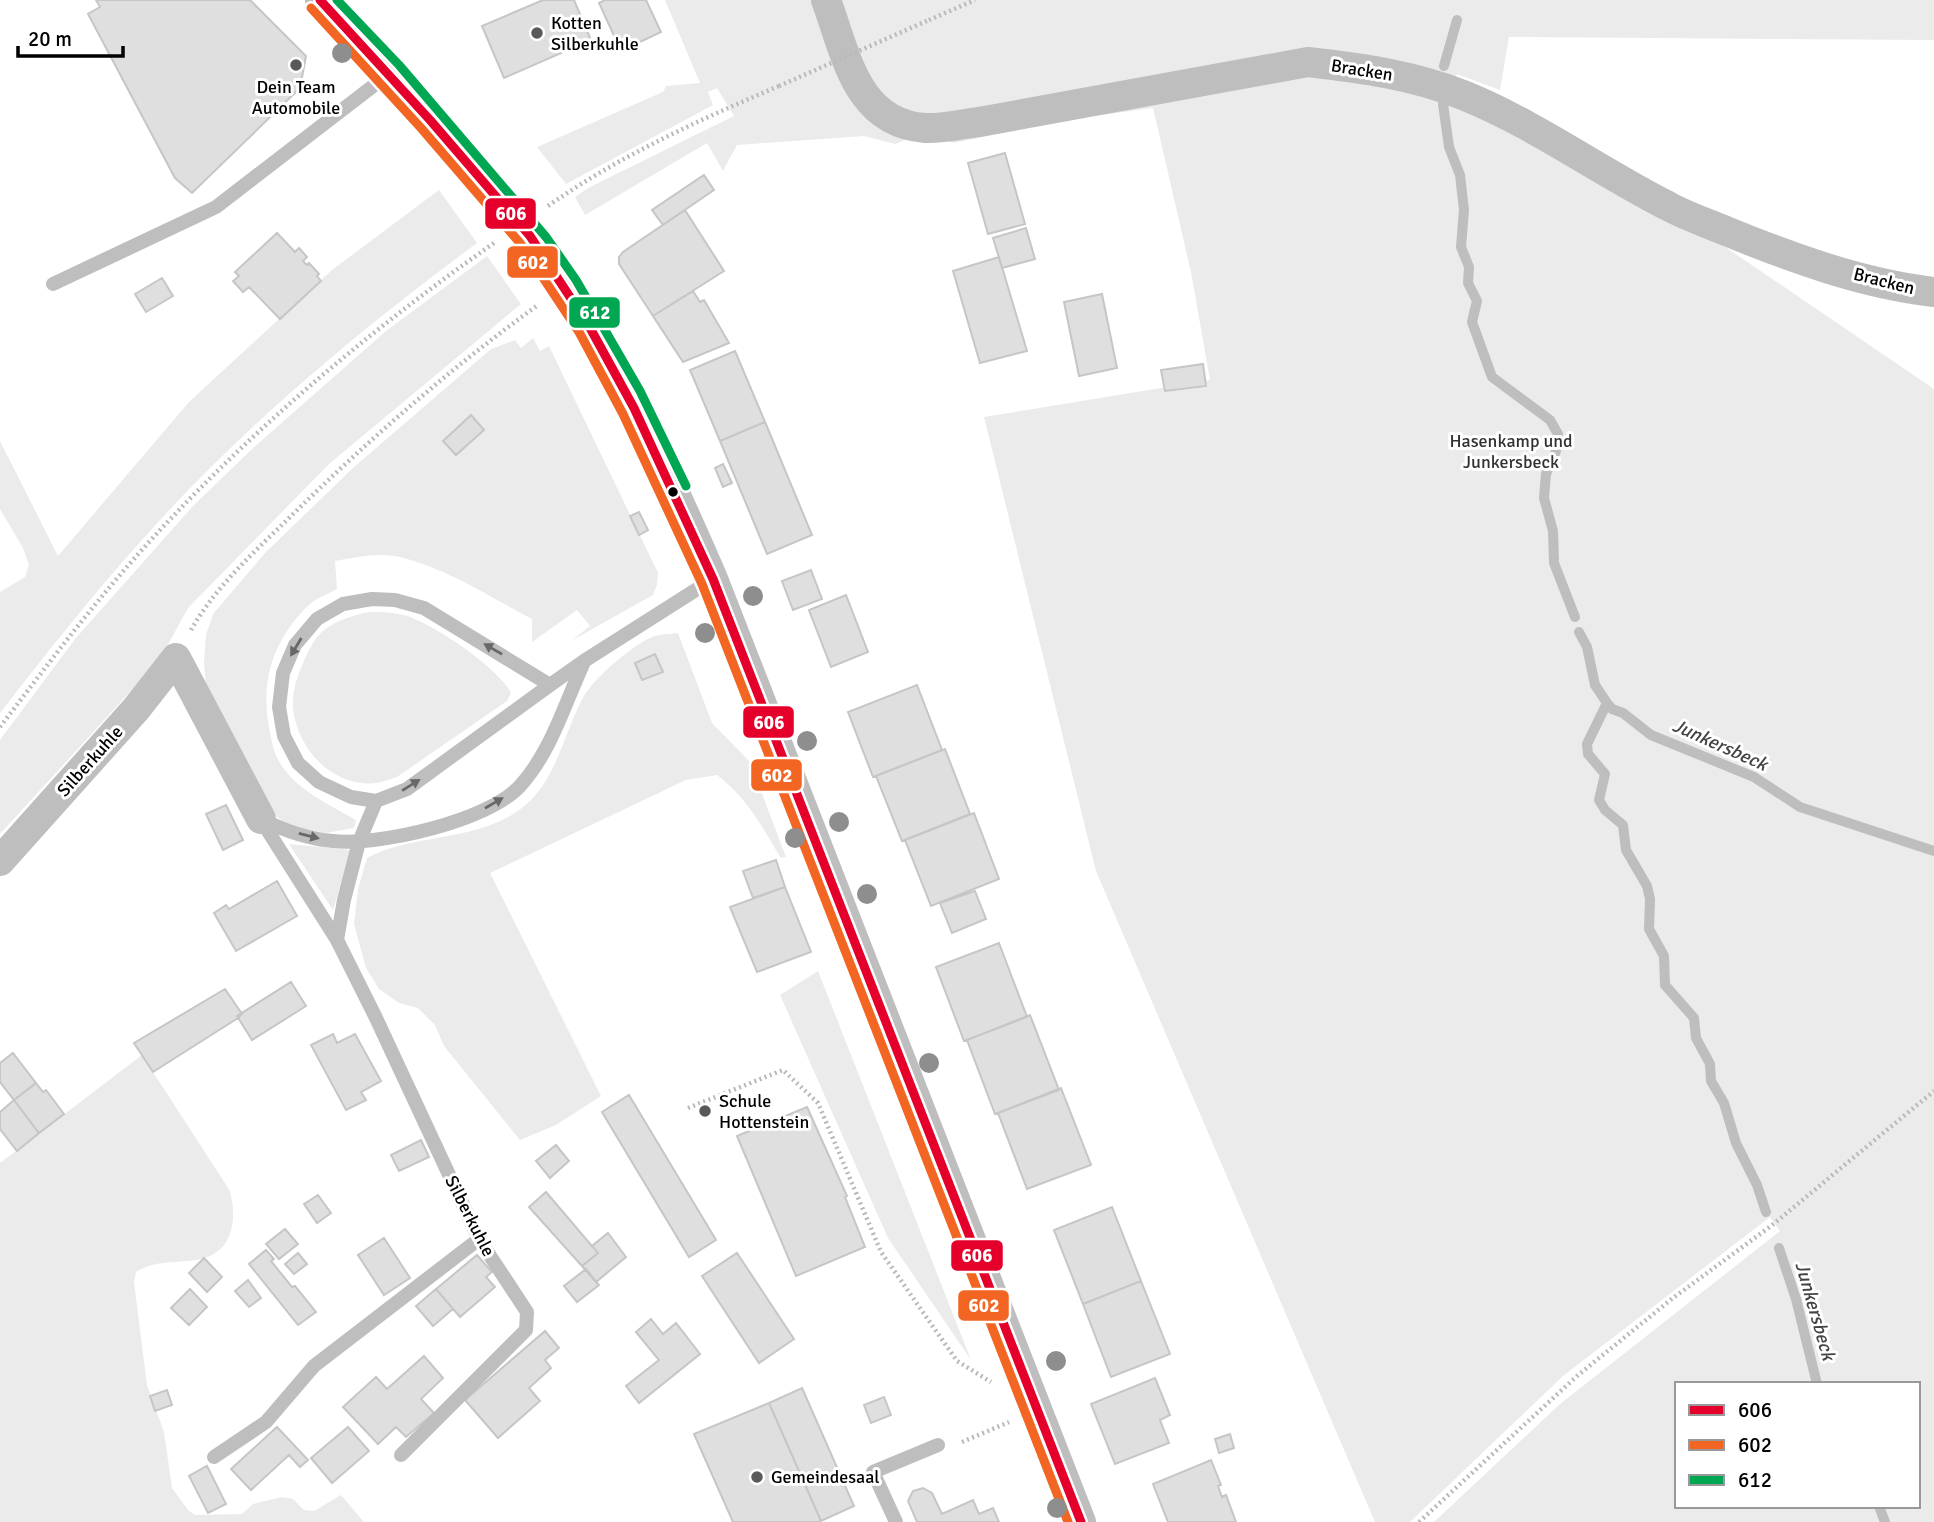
<svg xmlns="http://www.w3.org/2000/svg" width="1934" height="1522" font-family="Signika,sans-serif">
  <rect width="100%" height="100%" fill="#fff"/>
  <!-- green -->
  <path fill="#ebebeb" fill-rule="evenodd" d="M665 0H1934V40L1509 37 1500 90 1457 74 1456 76 1457 106 1715 240 1934 389V1522H1434L1560 1404 1780 1231 1770 1217 1563 1376 1410 1522H1375L1096 871 984 417 1210 380 1191 272 1153 108 1071 119 954 143 921 134 895 144 864 136 737 145 723 171 707 143 585 215 575 197 590 187 734 116 717 88 708 92 713 105 566 184 537 147 663 92 666 86 700 83ZM1677 1384H1918V1506H1677Z
    M439 190 477 243C357 332 240 429 141 541 91 597 45 655 0 713V592L25 577 29 565 23 548 0 509V441L58 556 189 402 332 270Z
    M487 256 521 304 329 464 188 608 160 659 0 834V740L75 639 193 506 251 450 386 331Z
    M533 338 540 351 549 346 658 573 657 585 653 595 571 641 590 626 577 610 532 642V619C490 597 446 568 400 557 379 552 356 557 335 561L337 589C328 594 316 598 309 605 274 638 260 680 269 727 271 738 273 752 280 763 296 790 330 805 356 820L354 828 326 833 302 829 282 821 263 805 206 688 204 663 206 635 213 614 265 553 354 467 491 349 515 340 521 348Z
    M369 612C382 612 394 612 407 616 433 624 499 668 511 693L507 701 397 777C390 779 383 782 376 783 333 788 297 749 293 708 292 692 297 676 304 661 308 651 315 637 324 630 337 620 354 615 369 612Z
    M678 633 712 723 750 762 786 857 781 858C760 824 749 800 717 775L686 780 490 873 601 1096 556 1125 520 1140 444 1046 435 1025 418 1008 399 1003 379 989 366 968 354 924 358 889 367 858C417 831 487 844 531 800 559 771 565 730 584 696 594 678 633 645 652 637 660 634 670 634 678 633Z
    M289 844 351 850 333 910Z
    M818 971 971 1360 888 1238 780 995Z
    M142 1055 230 1191C237 1218 234 1252 201 1259 178 1264 156 1259 136 1272L134 1282 147 1385 164 1432 172 1488 188 1510 195 1515 242 1514 253 1504 282 1497 293 1499 304 1510 314 1511 341 1495 364 1522H0V1163Z"/>
  <g fill="none" stroke-linecap="round" stroke-linejoin="round">
    <!-- stream -->
    <path stroke="#bebebe" stroke-width="10" d="M1444 66 1457 20
      M1443 104 1449 147 1460 175 1464 210 1461 247 1469 267 1468 283 1477 301 1472 322 1492 377 1550 420 1558 434 1556 451 1546 474 1544 498 1553 531 1554 563 1575 617
      M1579 632 1587 647 1595 685 1607 703 1612 709 1623 713 1651 735 1754 777 1800 807 1934 851
      M1607 703 1587 744 1588 754 1605 774 1599 800 1605 810 1623 825 1626 850 1647 886 1650 899 1649 929 1664 956 1665 985 1694 1018 1696 1038 1710 1064 1711 1081 1724 1103 1736 1143 1757 1185 1766 1212
      M1779 1248 1796 1299 1817 1384
      M1879 1506 1885 1522"/>
  </g>
  <!-- building -->
  <path fill="#dfdfdf" stroke="#c6c6c6" stroke-width="2" d="M96 0H250L306 56 300 88 192 193 175 178 88 14 100 7Z
    M543 0H574L591 40 504 78 482 26Z
    M605 0H646L661 32 621 51 599 3Z
    M1005 153 1025 224 988 234 968 163Z
    M704 175 714 190 663 225 652 210Z
    M685 210 724 271 653 316 619 264V257L623 252Z
    M1026 228 1035 259 1002 268 993 238Z
    M277 233 295 252 299 248 307 257 303 261 307 265 309 263 319 274 317 276 321 281 280 319 249 287 243 292 233 281 239 276 235 272Z
    M999 257 1027 351 980 363 953 271Z
    M162 278 173 296 146 312 135 294Z
    M693 291 700 302 704 300 729 343 683 362 653 316Z
    M1102 294 1117 368 1079 376 1064 302Z
    M735 351 765 422 720 441 690 370Z
    M1203 364 1206 386 1165 391 1161 370Z
    M471 415 484 430 456 455 443 441Z
    M765 422 812 535 767 554 720 441Z
    M723 464 732 483 723 487 715 468Z
    M639 512 648 530 639 535 630 516Z
    M811 570 822 599 793 610 782 581Z
    M846 595 868 652 831 667 809 610Z
    M655 654 663 672 642 680 635 663Z
    M917 685 942 750 873 777 848 712Z
    M945 749 970 814 902 841 876 776Z
    M226 805 243 840 223 850 206 814Z
    M974 813 999 879 931 906 905 840Z
    M776 860 785 887 753 898 743 871Z
    M277 881 297 916 236 951 214 913 226 905 229 909Z
    M785 887 811 952 757 972 730 907Z
    M975 891 986 919 952 933 940 903Z
    M999 943 1027 1017 964 1041 936 967Z
    M291 982 306 1006 252 1040 237 1016Z
    M225 989 242 1014 238 1018 153 1072 134 1043Z
    M1030 1015 1059 1090 995 1114 967 1040Z
    M333 1034 337 1043 355 1034 381 1081 361 1092 366 1100 346 1110 311 1045Z
    M13 1053 36 1083 14 1100 0 1082V1063Z
    M36 1083 43 1092 46 1090 64 1114 39 1133 14 1100Z
    M1061 1088 1091 1165 1027 1189 998 1113Z
    M629 1095 716 1240 689 1257 602 1112Z
    M14 1100 39 1133 17 1151 0 1129V1112Z
    M807 1107 847 1196 845 1197 865 1247 796 1276 737 1136Z
    M421 1140 429 1157 399 1171 391 1155Z
    M556 1145 569 1161 550 1178 536 1161Z
    M546 1192 598 1253 582 1266 529 1207Z
    M318 1195 331 1213 317 1223 304 1204Z
    M1112 1207 1141 1281 1083 1304 1054 1230Z
    M285 1229 298 1244 279 1259 266 1244Z
    M608 1233 626 1257 596 1282 582 1266 598 1253 592 1246Z
    M384 1238 410 1278 384 1295 358 1255Z
    M266 1250 274 1259 271 1261 292 1287 295 1286 316 1312 298 1325 249 1264Z
    M298 1253 307 1264 294 1274 285 1264Z
    M737 1253 794 1339 759 1363 702 1276Z
    M477 1255 492 1272 486 1277 495 1287 460 1317 436 1289Z
    M204 1258 222 1277 207 1292 189 1273Z
    M586 1269 599 1285 577 1302 564 1286Z
    M248 1280 261 1298 249 1307 235 1291Z
    M1141 1281 1170 1354 1111 1377 1083 1304Z
    M190 1289 207 1307 189 1325 171 1308Z
    M436 1289 453 1309 433 1326 416 1306Z
    M651 1319 663 1334 676 1323 700 1354 639 1403 626 1386 659 1360 636 1332Z
    M545 1331 559 1348 545 1360 551 1368 529 1388 540 1401 498 1438 465 1400Z
    M424 1356 443 1378 421 1399 434 1413 406 1437 396 1427 378 1444 343 1407 376 1377 387 1389Z
    M1155 1378 1170 1415 1160 1420 1169 1443 1115 1464 1091 1404Z
    M802 1388 854 1506 821 1521 769 1403Z
    M167 1390 172 1405 155 1411 150 1396Z
    M884 1397 891 1415 871 1423 864 1405Z
    M769 1403 821 1521 818 1522H733L694 1434Z
    M277 1427 308 1460 300 1467 289 1455 251 1490 231 1469Z
    M348 1427 369 1451 332 1483 311 1458Z
    M1230 1434 1234 1448 1219 1453 1215 1439Z
    M1211 1460 1221 1485 1218 1486 1222 1497 1226 1495 1236 1522H1168L1153 1484Z
    M207 1466 226 1504 208 1513 189 1476Z
    M923 1488 932 1493 942 1514 973 1500 979 1514 993 1508 999 1522H917L908 1501 913 1491Z"/>
  <g fill="none" stroke-linecap="round" stroke-linejoin="round">
    <!-- path -->
    <path stroke="#b9b9b9" stroke-width="4.5" stroke-dasharray="2 3.5" stroke-linecap="butt" d="M929 20 975 0
      M548 206C619 156 699 120 779 86
      M191 630C214 589 252 554 286 521 365 443 448 370 538 305
      M0 727C48 664 96 600 150 541 252 429 370 330 494 243
      M688 1108 783 1070 818 1103 881 1252 957 1361 991 1382
      M962 1442 1009 1422
      M1419 1522 1577 1376 1673 1298 1771 1226 1934 1091"/>
    <!-- lane -->
    <path stroke="#bebebe" stroke-width="14" d="M53 284 216 207 390 73
      M550 685 424 608 395 600 372 599 343 604 317 619 295 645 283 673 279 707 284 736 298 763 319 782 351 797 376 801 407 789 550 685 584 661 713 579
      M376 801 359 842 344 900 337 940 376 1018 479 1239 527 1312 526 1330 401 1455
      M261 819C283 830 308 839 333 841 379 846 488 821 520 786 551 752 565 703 584 662
      M261 820 337 940
      M214 1457 266 1422 314 1366 479 1239
      M896 1522 873 1472 938 1445"/>
    <!-- street -->
    <path stroke="#bebebe" stroke-width="30" d="M320 0 390 73 506 208
      M826 0C846 54 856 123 925 128 942 129 962 124 979 122L1308 62C1361 68 1413 75 1463 95 1535 124 1599 171 1668 206 1686 216 1707 223 1726 231 1792 258 1863 284 1934 292
      M536 244C608 349 663 462 713 579L1081 1522
      M0 861 136 709 176 658 261 819"/>
    <!-- path-bridge -->
    <path stroke="#b9b9b9" stroke-width="4.5" stroke-dasharray="2 3.5" stroke-linecap="butt" d="M779 86 929 20"/>
    <!-- street-bridge -->
    <path stroke="#bebebe" stroke-width="30" d="M506 208 536 244"/>
    <defs>
      <path id="bus-1" d="M320 0 430 120 530 236 589 326 634 408 713 579 1081 1522"/>
      <path id="bus-2" d="M311 8 421 128 520 243 579 332 623 414 702 584 1068 1522"/>
      <path id="bus-3" d="M337 0 399 65 546 237 576 280 640 391 686 486"/>
    </defs>
    <!-- bus-1 casing -->
    <use href="#bus-1" stroke="#fff" stroke-width="14"/>
    <!-- bus-2 casing -->
    <use href="#bus-2" stroke="#fff" stroke-width="14"/>
    <!-- bus-3 casing -->
    <use href="#bus-3" stroke="#fff" stroke-width="14"/>
    <!-- bus-1 -->
    <use href="#bus-1" stroke="#e4002b" stroke-width="9"/>
    <!-- bus-2 -->
    <use href="#bus-2" stroke="#f26522" stroke-width="9"/>
    <!-- bus-3 -->
    <use href="#bus-3" stroke="#00a651" stroke-width="9"/>
  </g>
  <!-- trees -->
  <g fill="#8e8e8e">
    <circle cx="342" cy="53" r="10"/>
    <circle cx="753" cy="596" r="10"/>
    <circle cx="705" cy="633" r="10"/>
    <circle cx="807" cy="741" r="10"/>
    <circle cx="839" cy="822" r="10"/>
    <circle cx="795" cy="838" r="10"/>
    <circle cx="867" cy="894" r="10"/>
    <circle cx="929" cy="1063" r="10"/>
    <circle cx="1056" cy="1361" r="10"/>
    <circle cx="1057" cy="1508" r="10"/>
  </g>
  <!-- one-way arrows -->
  <defs><path id="oneway-solid" d="M-6-.8H1V-3.2L6.5 0L1 3.2V.8H-6Z" transform="scale(1.75)"/></defs>
  <g fill="#686868">
    <use href="#oneway-solid" transform="translate(296 647) rotate(121)"/>
    <use href="#oneway-solid" transform="translate(493 649) rotate(-150)"/>
    <use href="#oneway-solid" transform="translate(411 785) rotate(-32)"/>
    <use href="#oneway-solid" transform="translate(494 803) rotate(-30)"/>
    <use href="#oneway-solid" transform="translate(309 836) rotate(14)"/>
  </g>
  <!-- markers -->
  <g fill="#595959" stroke="#fff" stroke-width="2.5">
    <circle cx="537" cy="33" r="7"/>
    <circle cx="296" cy="65" r="7"/>
    <circle cx="705" cy="1111" r="7"/>
    <circle cx="757" cy="1477" r="7"/>
  </g>
  <circle fill="#000" stroke="#fff" stroke-width="2.5" cx="673" cy="492" r="6"/>
  <g text-anchor="middle" dominant-baseline="central" stroke-width="6" stroke-linejoin="round" paint-order="stroke">
    <!-- poi labels -->
    <g font-size="18" fill="#000" stroke="#fff" text-anchor="start">
      <text x="551" y="23">Kotten<tspan x="551" dy="21">Silberkuhle</tspan></text>
      <text x="296" y="87" text-anchor="middle">Dein Team<tspan x="296" dy="21">Automobile</tspan></text>
      <text x="719" y="1101">Schule<tspan x="719" dy="21">Hottenstein</tspan></text>
      <text x="771" y="1477">Gemeindesaal</text>
    </g>
    <!-- street labels -->
    <g font-size="18" fill="#000" stroke="#fff">
      <text transform="translate(1362 70) rotate(9)">Bracken</text>
      <text transform="translate(1884 281) rotate(14)">Bracken</text>
      <text transform="translate(90 761) rotate(-48)">Silberkuhle</text>
      <text transform="translate(470 1216) rotate(63)">Silberkuhle</text>
    </g>
    <!-- park labels -->
    <g font-size="18" fill="#323232" stroke="#fff">
      <text x="1511" y="441">Hasenkamp und<tspan x="1511" dy="21">Junkersbeck</tspan></text>
    </g>
    <!-- water labels -->
    <g font-size="19" font-style="italic" fill="#434343" stroke="#fff">
      <text transform="translate(1720 745) rotate(24)">Junkersbeck</text>
      <text transform="translate(1815 1311) rotate(74)">Junkersbeck</text>
    </g>
  </g>
  <g stroke="#fff" stroke-width="2.5">
    <rect x="484" y="197" width="53" height="33" rx="7" fill="#e4002b"/>
    <rect x="506" y="245" width="53" height="34" rx="7" fill="#f26522"/>
    <rect x="568" y="296" width="53" height="33" rx="7" fill="#00a651"/>
    <rect x="742" y="705" width="53" height="34" rx="7" fill="#e4002b"/>
    <rect x="750" y="758" width="53" height="34" rx="7" fill="#f26522"/>
    <rect x="950" y="1239" width="54" height="33" rx="7" fill="#e4002b"/>
    <rect x="957" y="1289" width="53" height="33" rx="7" fill="#f26522"/>
  </g>
  <g font-size="19" text-anchor="middle" font-weight="bold" fill="#fff">
    <text x="511" y="220">606</text>
    <text x="533" y="269">602</text>
    <text x="595" y="319">612</text>
    <text x="769" y="729">606</text>
    <text x="777" y="782">602</text>
    <text x="977" y="1262">606</text>
    <text x="984" y="1312">602</text>
  </g>
  <!-- legend -->
  <rect x="1675" y="1382" width="245" height="126" fill="#ffffff" stroke="#999999" stroke-width="2"/>
  <rect x="1689" y="1405" width="35" height="10" fill="#e4002b" stroke="#999999" stroke-width="2"/>
  <text x="1738" y="1417" font-size="21" fill="#000000">606</text>
  <rect x="1689" y="1440" width="35" height="10" fill="#f26522" stroke="#999999" stroke-width="2"/>
  <text x="1738" y="1452" font-size="21" fill="#000000">602</text>
  <rect x="1689" y="1475" width="35" height="10" fill="#00a651" stroke="#999999" stroke-width="2"/>
  <text x="1738" y="1487" font-size="21" fill="#000000">612</text>
  <!-- scale -->
  <path d="M18 46v10h105v-10" fill="none" stroke="#000000" stroke-width="3.5"/>
  <text x="28" y="46" font-size="21" fill="#000000" stroke="#ffffff" stroke-width="5" paint-order="stroke">20 m</text>
</svg>
